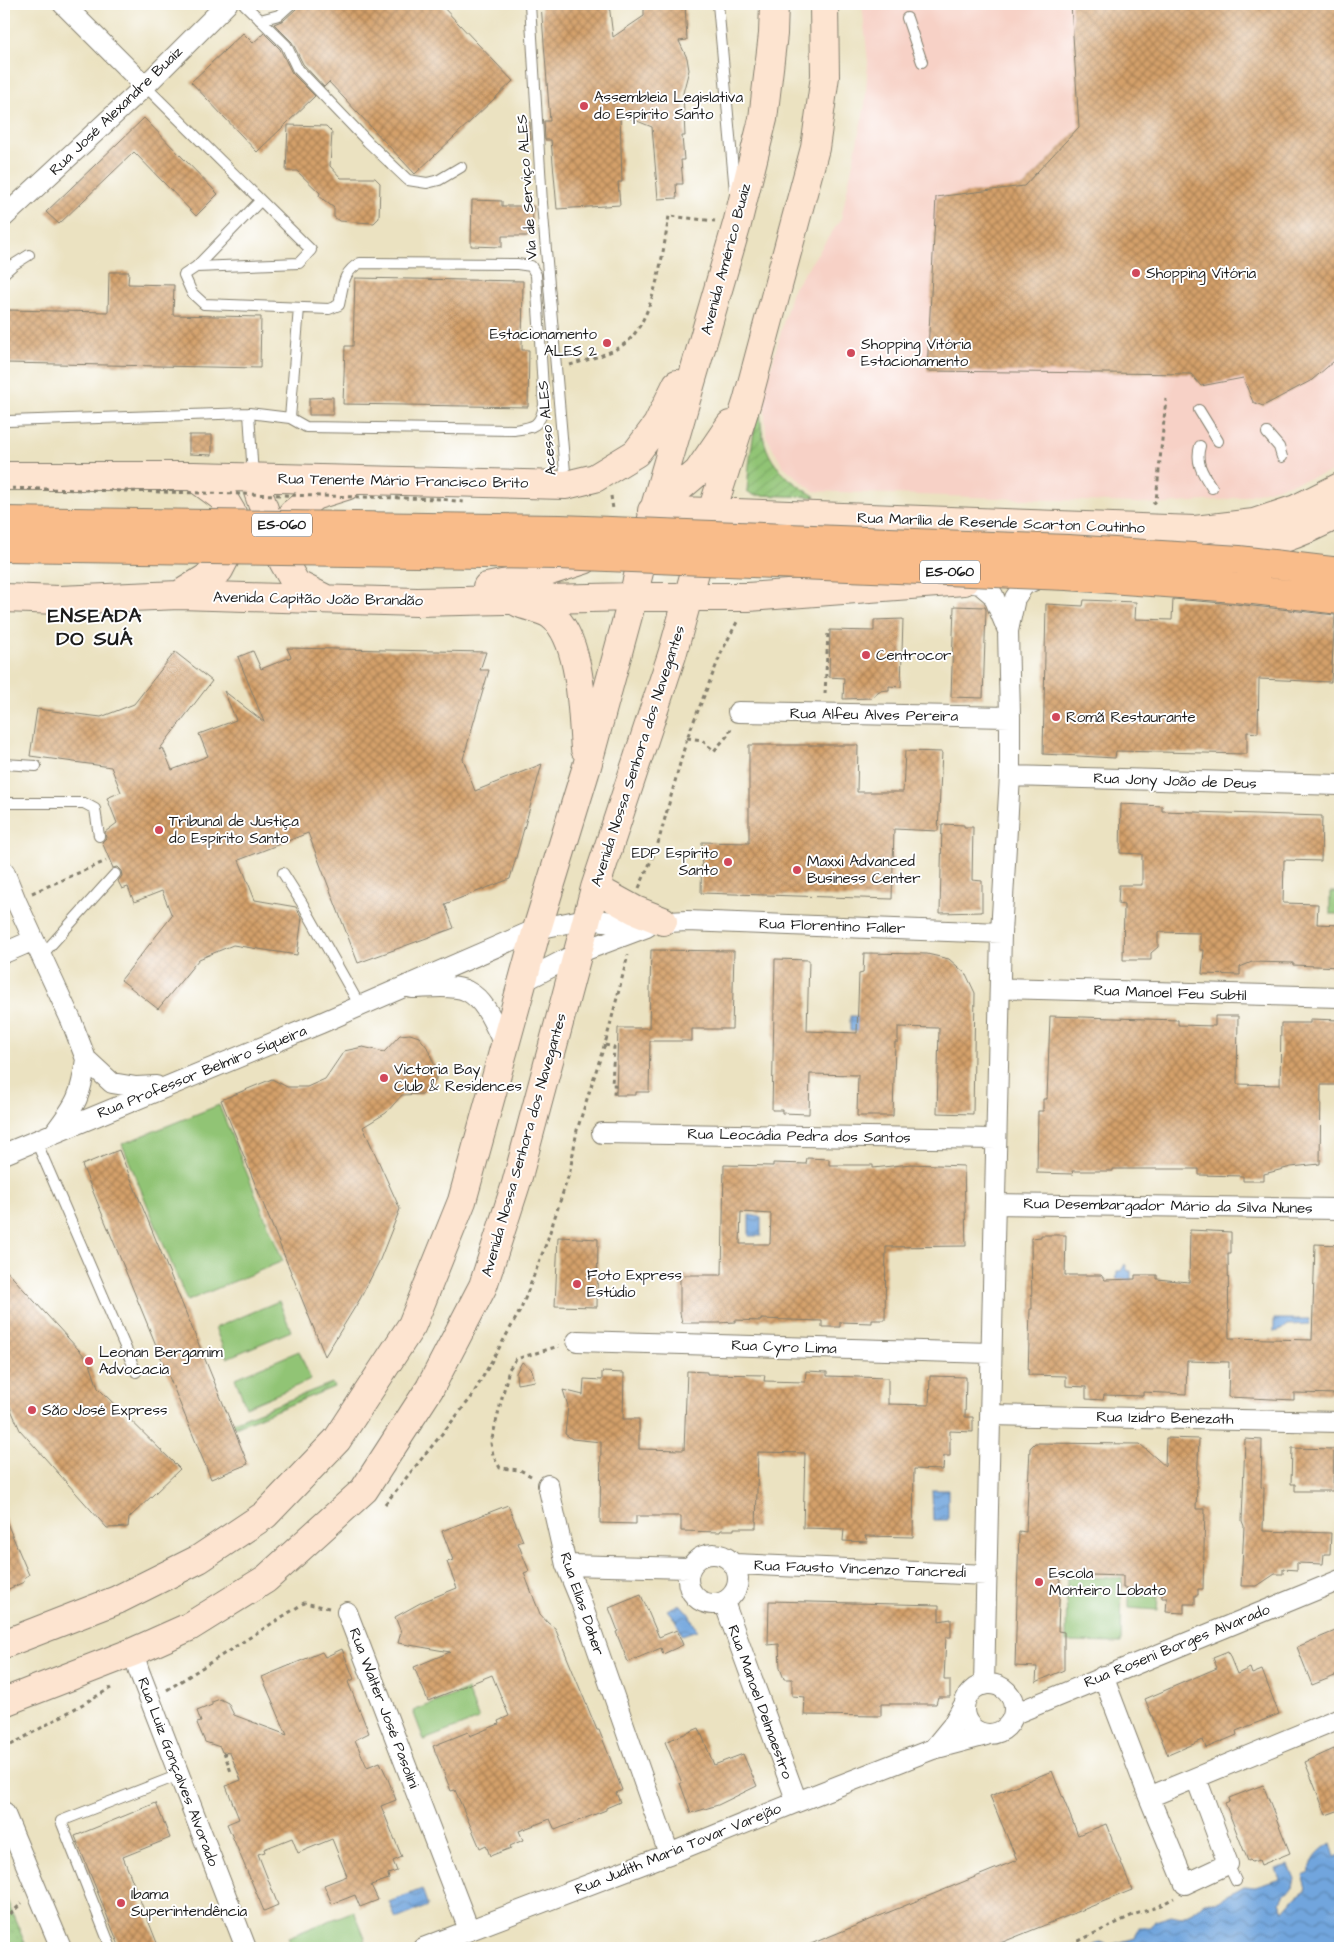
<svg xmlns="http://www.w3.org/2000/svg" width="1344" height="1952" font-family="'Architects Daughter',sans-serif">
  <defs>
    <pattern id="park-dots" width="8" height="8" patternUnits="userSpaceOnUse" patternTransform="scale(1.25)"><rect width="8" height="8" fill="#91c475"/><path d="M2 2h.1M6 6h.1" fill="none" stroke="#7ca865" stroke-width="1.8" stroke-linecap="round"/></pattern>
    <pattern id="garden-furrows" width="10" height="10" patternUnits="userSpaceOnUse" patternTransform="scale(1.25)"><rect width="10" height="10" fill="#91c475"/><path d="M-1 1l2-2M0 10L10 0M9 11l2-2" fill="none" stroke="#7ca865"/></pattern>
    <pattern id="water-waves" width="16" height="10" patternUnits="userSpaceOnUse" patternTransform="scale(1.25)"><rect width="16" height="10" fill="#71a5dd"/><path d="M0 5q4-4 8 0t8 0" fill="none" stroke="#5c86b2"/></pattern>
    <pattern id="building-cross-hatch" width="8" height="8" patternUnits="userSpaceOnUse" patternTransform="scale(1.25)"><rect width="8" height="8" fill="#d4a06a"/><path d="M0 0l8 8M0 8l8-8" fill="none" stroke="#ab8256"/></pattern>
  </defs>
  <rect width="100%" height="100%" fill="#fff"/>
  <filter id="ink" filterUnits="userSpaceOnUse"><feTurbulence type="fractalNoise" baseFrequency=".02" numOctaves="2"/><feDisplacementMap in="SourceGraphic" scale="10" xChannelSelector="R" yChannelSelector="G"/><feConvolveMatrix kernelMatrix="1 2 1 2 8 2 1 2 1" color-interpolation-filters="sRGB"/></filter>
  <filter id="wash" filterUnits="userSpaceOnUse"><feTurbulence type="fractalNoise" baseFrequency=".0096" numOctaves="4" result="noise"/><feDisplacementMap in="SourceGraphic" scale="20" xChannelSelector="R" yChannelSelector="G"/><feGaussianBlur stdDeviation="1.12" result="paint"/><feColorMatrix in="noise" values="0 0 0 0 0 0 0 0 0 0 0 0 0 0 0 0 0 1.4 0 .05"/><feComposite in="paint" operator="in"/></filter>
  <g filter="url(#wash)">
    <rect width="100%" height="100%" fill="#ebe2c1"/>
    <!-- built -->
    <path fill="#f7d1c6" d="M862 4H1340V470L1246 496 1222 500 1163 504 813 491 783 466 766 436 764 393 792 291 841 219 865 105 868 62Z"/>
    <!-- park -->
    <path fill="url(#park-dots)" stroke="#567048" d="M4 1893 27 1948H4Z"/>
    <!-- garden -->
    <path fill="url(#garden-furrows)" stroke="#567048" d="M760 404C761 455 773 471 816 497L753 495 747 491 749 465 757 410Z
      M332 1383 334 1387 235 1427 233 1422Z"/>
    <!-- pitch -->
    <path fill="#91c475" stroke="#567048" d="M1330 892H1340V914H1330Z
      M219 1105 283 1261 187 1301 122 1144Z
      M279 1301 291 1331 227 1358 215 1328Z
      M299 1351 311 1380 246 1407 235 1378Z
      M1067 1577 1122 1578 1121 1643 1066 1642Z
      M1129 1595 1158 1597 1157 1610 1129 1608Z
      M467 1690 479 1719 424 1740 413 1711Z
      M354 1911 366 1941 348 1948H293L288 1937Z"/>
    <!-- water -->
    <path fill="url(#water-waves)" stroke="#46607c" d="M850 1016 893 1017V1032L850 1031Z
      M749 1215 761 1217V1236H749Z
      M1125 1264 1128 1271H1131V1295H1116L1117 1271H1121Z
      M1274 1319H1310L1309 1324 1288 1325 1282 1330 1274 1332Z
      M932 1490H948V1520H933Z
      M680 1604 689 1614 697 1630 682 1635 676 1621 667 1610Z
      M1331 1843 1335 1857 1340 1855V1948H1090L1099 1942 1110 1945 1135 1938 1139 1927H1150L1155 1920 1171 1915 1183 1917 1193 1912 1204 1903 1217 1901 1244 1886 1255 1887 1280 1879 1276 1869 1289 1865 1295 1880 1293 1888 1284 1894 1280 1902 1284 1911 1296 1897 1307 1889 1303 1875 1310 1872C1312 1857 1318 1851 1331 1843Z
      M422 1889 428 1906 396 1919 389 1902Z"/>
    <g id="blocks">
      <!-- building -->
      <path fill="url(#building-cross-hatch)" fill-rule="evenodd" d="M298 4H440L513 81 415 174 329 82 324 87 303 64 292 42 274 24 284 20 296 9Z
        M541 4H609L613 37 644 16V4H685L687 40 679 41 687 58 689 70 683 93 685 136H682L684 160H681L683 184H676L677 198 658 199 652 127 620 114 622 182H618L620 205 557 209 551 140H545L544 121H550Z
        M1071 4H1340V356L1312 380 1263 406 1253 402 1243 378 1201 386 1191 374 927 371 936 197 1024 186 1079 127Z
        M243 33 253 43 264 33 280 49 292 73 315 96 257 152 191 82Z
        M144 118 218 194 196 216 134 152 59 224 46 212Z
        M526 122H530L531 140H528Z
        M288 125 326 126 332 132 330 166 341 178H375L380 183 379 218 374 223 339 221 334 217V208L319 196 320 193 297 171H286Z
        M472 200 502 201V206H533L532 236H502V247L471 246Z
        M109 272H129L128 284 174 285 173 315 261 317 260 368 6 363 7 310 108 312Z
        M355 278 523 281 522 350H529L528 407 343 404 345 346H353Z
        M333 397V415H309V398Z
        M189 435H212V455L189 454Z
        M1173 599 1235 604 1335 615 1331 682 1259 679 1258 733 1247 732V754L1116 751 1115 758 1043 754 1046 604 1083 606 1084 600 1136 602 1135 619 1172 620Z
        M954 606 985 607 986 610 983 698 951 697Z
        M903 619 901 687 889 686V690L879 691 871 698 843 699 844 678 829 677 830 630 874 631V620Z
        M287 648 486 652 480 670H489L463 759 475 791 542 764 510 879 445 904 454 928 358 963 308 833 239 860 255 900 296 907 302 918 297 955 233 945 199 959 158 1009 121 980 172 916 162 891 134 902 128 887 122 889 118 881 122 876 121 871 117 867 113 868 102 842 106 838 105 832 117 823 107 798 121 792 111 767 30 756 37 709 101 717 134 704 175 652 212 681 159 750 163 748 172 770 208 756 199 734 236 720 224 691 264 722 238 657 253 651 261 669 291 657Z
        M749 745H858L857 792H903L905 751 942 752 938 831 894 829 892 899 701 893 702 842 749 843Z
        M1121 804 1162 806V811L1322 816 1321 861 1284 860 1283 903 1318 904 1317 924 1340 925V967L1293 965V963L1252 962 1240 967V975L1202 974 1204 950H1200V933L1158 932V947L1151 953V960H1123L1124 905 1118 904 1119 885H1142V854L1120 853Z
        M942 824 964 825V827H973L972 880 982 881V912L940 913Z
        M651 950 734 951 732 1029H692V1041H650L649 1092H636V1095H616L618 1028H649Z
        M864 953 927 954 949 959 966 974 975 993 973 1114 937 1113 939 1028 898 1027V1042H895L893 1116H857L858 1075 810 1074 809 1114 782 1113V1110H772L775 959 809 960 807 1031 857 1033 859 974 863 973Z
        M1050 1016 1178 1020V1025L1215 1026V1016H1238L1237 1084 1280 1085 1281 1023H1310V1019L1340 1020 1339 1085H1321L1320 1164 1291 1167 1264 1174V1181H1243V1176L1199 1175V1169H1113V1171H1072L1073 1174 1037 1173 1038 1111H1043V1099H1047Z
        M410 1034 419 1037 427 1047 436 1069V1079L432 1086 422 1094 402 1095 386 1113 363 1127 400 1209 379 1262 360 1299 325 1356 221 1100 272 1079 287 1087H307L325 1079 344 1051 363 1047 384 1052 400 1035Z
        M119 1150 248 1464 211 1479 82 1165Z
        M807 1158 829 1159V1165H873V1168L911 1164 964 1166 966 1246 886 1247 885 1320H872V1323L840 1322V1327H822V1321L761 1319V1321L735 1320V1322L718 1323H682L680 1313V1275H722L724 1165 773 1166V1163L806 1164ZM741 1212 771 1214 770 1244H740Z
        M1190 1230 1231 1232V1253H1228L1229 1338 1312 1340 1315 1244 1340 1245V1394L1294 1393V1400L1228 1397 1229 1362 1187 1361 1186 1394 1143 1392V1396L1104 1395 1103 1400 1086 1399V1387L1066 1386V1376L1028 1375 1030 1309H1032L1031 1238 1041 1237V1235H1066L1065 1275H1101L1105 1280 1135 1279V1275H1157V1279L1189 1282Z
        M558 1237 598 1239 597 1307 555 1306Z
        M4 1268 89 1361 98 1388 180 1469 129 1518 128 1527 107 1528 20 1430 4 1394Z
        M522 1362 532 1370 535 1381 517 1384 516 1373Z
        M687 1371 707 1372V1374L765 1375 764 1381 805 1382 806 1371 827 1372V1376L888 1378V1404L929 1405 930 1376 966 1377 965 1417H973V1432L950 1431V1456H944L943 1470 914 1469 913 1537 865 1536 868 1542 843 1541 844 1529 803 1528 805 1453 758 1452 756 1528H734V1530H721L720 1532 681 1531V1516H636V1524L600 1523 601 1442 572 1439 565 1434 568 1406 563 1390 583 1395 584 1379 602 1380V1372L624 1373 623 1419H639V1449L684 1450Z
        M1166 1438 1199 1439 1196 1509H1205L1203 1589H1198V1595H1195V1604H1184V1613L1166 1612 1167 1598H1162V1590L1123 1588V1576L1060 1574 1058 1631 1064 1632V1670L1036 1682 1037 1667 1015 1666 1019 1531 1026 1532 1030 1448 1035 1443 1140 1444 1165 1466Z
        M1245 1439 1262 1440 1261 1487 1264 1488 1263 1531 1331 1533 1330 1554H1324L1323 1564 1297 1563V1570L1283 1569V1574H1275L1257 1586H1241L1244 1526 1242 1521Z
        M1292 1448 1334 1449 1333 1491H1295V1484H1291Z
        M508 1505 523 1541 518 1543 529 1571 524 1573 540 1614 548 1623 555 1628 597 1730H599L610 1758 622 1790 616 1793 620 1802 606 1808V1810L555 1830 550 1819 519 1831 523 1840 510 1846 511 1848 490 1856 486 1845 480 1848 455 1790 451 1791 433 1746 468 1732 470 1736 499 1724 498 1721 509 1716 492 1675 428 1701 414 1667 450 1652 398 1643 401 1632 395 1617 422 1602 457 1588 447 1562 453 1560 442 1531Z
        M4 1516 29 1575 25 1577 24 1582 4 1591Z
        M641 1595 659 1637 677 1630 683 1645 663 1654 661 1648 628 1662 616 1632 618 1631 609 1608Z
        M769 1601 939 1605V1621L951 1619V1637H946L944 1680H950V1697H938L936 1704H881V1716L804 1715 805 1697 792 1696V1679H784L780 1668 779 1644 768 1645Z
        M1340 1629V1674L1312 1685 1297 1647Z
        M342 1649 354 1679 348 1682 369 1733 355 1740 367 1767 380 1762 388 1779 396 1800 381 1806 402 1857 393 1861 397 1871 388 1874 389 1879 371 1885 378 1900 360 1907 355 1895 332 1904 324 1885 347 1876 332 1839 298 1853 292 1838 264 1849 265 1852 258 1854 278 1905 264 1911 227 1824 239 1819 226 1786 241 1780 230 1753 222 1752 220 1747 205 1742 197 1723 201 1722 197 1711 212 1705V1702L220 1699 228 1703 234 1715 287 1735 262 1677 322 1652 325 1657Z
        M1228 1652 1237 1674 1250 1668 1252 1674 1262 1670 1279 1714 1236 1731 1237 1735 1206 1748 1203 1740 1168 1755 1145 1699 1217 1668 1213 1658Z
        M699 1728 714 1765 743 1754 757 1786 718 1805 691 1813 680 1783H682L665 1742Z
        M1334 1749 1340 1764V1810L1326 1815 1305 1762Z
        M1052 1771 1078 1835 1106 1824 1132 1890 988 1948H801L1017 1860 990 1796Z
        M1263 1785 1290 1853 1261 1865 1259 1860 1252 1862 1250 1860 1248 1861 1225 1803 1230 1801 1229 1798Z
        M156 1803 170 1838 123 1857 159 1948H120L75 1836Z"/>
    </g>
  </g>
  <g filter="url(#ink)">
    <use href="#blocks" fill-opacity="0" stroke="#847f6e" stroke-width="1"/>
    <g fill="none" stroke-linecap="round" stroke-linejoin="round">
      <defs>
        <path id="lane" d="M244 4 286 45 297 68 368 142 408 180 427 183 439 180 461 167
          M530 4 542 203 566 484
          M718 4 735 192
          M907 18 922 62
          M260 20 279 15 291 4
          M145 86 311 250 299 263 196 267
          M4 273 13 265 29 255
          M1199 410 1218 441
          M249 413 253 477
          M290 418 299 308
          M4 419 8 421 249 413 290 418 306 427 514 430C534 427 540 427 544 405L536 275 531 266 517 264 360 263C342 272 343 287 339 305L329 309 204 304 192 293 184 275 196 267 260 201
          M1267 433 1279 447 1282 457
          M1200 446C1195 463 1203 474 1212 488
          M4 764 36 766
          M4 803H84L95 809 99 836
          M283 873 302 903 360 1006
          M42 955 115 874
          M36 1141 136 1372
          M1228 1864 1236 1881
          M111 1948 61 1821 179 1775"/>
        <path id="street" d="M63 4 145 86
          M4 217 145 86 227 4
          M961 581 980 584 993 595 1008 631
          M738 712 1010 717
          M1010 776 1340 785
          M4 871 16 901 71 1020 86 1059 112 1083 136 1087 156 1086
          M4 953 34 940
          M524 981 578 953 647 927
          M412 988C426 988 455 984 467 991 487 1001 495 1027 505 1046
          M1000 988 1340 997
          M55 1132C77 1103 81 1096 86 1059
          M602 1133 996 1139
          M4 1154 321 1023 537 929 586 919 632 924 687 921 1001 933
          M995 1204 1340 1209
          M577 1341 991 1353
          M990 1415 1340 1422
          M548 1485 566 1565 580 1599 669 1854
          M688 1579a25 25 0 1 1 50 0a25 25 0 1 1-50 0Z
          M734 1564 987 1575
          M566 1565 690 1568
          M724 1602 797 1802
          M347 1612 469 1930
          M133 1652 139 1671 246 1948
          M1103 1676 1149 1797 1185 1884 1228 1864 1196 1778
          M964 1709a25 25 0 1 1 50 0a25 25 0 1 1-50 0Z
          M984 1685 1001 933 1010 776V717L1008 631 1015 598 1024 585 1044 576
          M1014 1714 1340 1580
          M933 1749 952 1726 964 1705
          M1149 1797 1340 1718
          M4 1812 61 1948
          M423 1948 669 1854 797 1802 933 1749 986 1735"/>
        <path id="secondary" d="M4 476H193L566 485 595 478 636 453 657 425 677 384
          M253 477 277 547
          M654 510 1195 530 1254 523 1296 509 1340 487
          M652 511 698 472 730 425
          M1217 556C1264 546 1298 536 1340 513
          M487 587 522 580 584 560 591 555
          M179 595 219 570 232 545V513L223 498 193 476
          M4 598 59 600 179 595 417 602 633 597H748L964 581
          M324 598 296 584 283 561 281 540 292 514 314 496 346 486
          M519 603C528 607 543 609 551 615 582 638 582 713 585 749
          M595 888 635 910 663 921
          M4 1644 117 1600 199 1559 265 1515 337 1440 412 1325 462 1201 537 929 587 766 633 597 654 510 737 224 763 119 773 34 774 4
          M4 1702 133 1652 189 1627 266 1579 364 1490 430 1388 483 1286 516 1184 595 888 672 655 712 511 747 402 782 271 815 148 825 76 824 4"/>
      </defs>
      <!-- lane casing -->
      <use href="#lane" stroke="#847f6e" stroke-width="12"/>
      <!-- street casing -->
      <use href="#street" stroke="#847f6e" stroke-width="22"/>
      <!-- secondary casing -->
      <use href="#secondary" stroke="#847f6e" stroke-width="30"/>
      <!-- path -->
      <path stroke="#847f6e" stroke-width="3" stroke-dasharray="4 4" stroke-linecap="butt" d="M570 365C589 359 618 353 632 337 656 308 663 252 669 216L715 221
        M611 496 613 509
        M1153 504 1156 501 1166 399
        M825 694 828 633
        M687 738 702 740 714 751 727 736 731 729
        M639 888 657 847 687 738 722 651 738 620
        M32 893 106 861
        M605 1045 614 1047 612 1085H615L614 1095
        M531 1476 520 1470 500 1468 493 1455 491 1443 509 1369 516 1359 559 1346
        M385 1504 471 1398 521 1309 546 1244 570 1171 577 1130 607 1037 628 955
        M167 1690 304 1603 329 1608
        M4 1749 111 1688
        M224 1752 231 1772
        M4 1920 22 1903
        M1064 1948 1133 1915 1157 1907 1174 1898"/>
      <!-- lane -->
      <use href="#lane" stroke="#fff" stroke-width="10"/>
      <!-- street -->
      <use href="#street" stroke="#fff" stroke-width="20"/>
      <!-- secondary -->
      <use href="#secondary" stroke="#fde4d0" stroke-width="28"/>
      <defs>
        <path id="primary-bridge" d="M4 521 560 529 1068 549 1239 560 1340 572
          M4 547 559 555 1067 576 1236 588 1340 600"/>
      </defs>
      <!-- primary-bridge casing -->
      <use href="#primary-bridge" stroke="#847f6e" stroke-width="30" stroke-linecap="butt"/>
      <!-- path-bridge -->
      <path stroke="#847f6e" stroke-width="3" stroke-dasharray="4 4" stroke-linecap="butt" d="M4 488 441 499 464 502"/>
      <!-- primary-bridge -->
      <use href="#primary-bridge" stroke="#f9bc8a" stroke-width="28"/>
    </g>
  </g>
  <!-- markers -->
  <g fill="#d1495b" stroke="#fff" stroke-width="2">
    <circle cx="584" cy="106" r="5"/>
    <circle cx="1136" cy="273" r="5"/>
    <circle cx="607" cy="343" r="5"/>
    <circle cx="851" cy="353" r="5"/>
    <circle cx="866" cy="655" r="5"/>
    <circle cx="1056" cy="717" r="5"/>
    <circle cx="159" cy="830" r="5"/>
    <circle cx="728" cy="862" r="5"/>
    <circle cx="797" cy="870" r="5"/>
    <circle cx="384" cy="1078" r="5"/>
    <circle cx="577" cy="1284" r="5"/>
    <circle cx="89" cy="1361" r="5"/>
    <circle cx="32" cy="1410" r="5"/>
    <circle cx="1039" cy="1582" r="5"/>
    <circle cx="121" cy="1903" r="5"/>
  </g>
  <g text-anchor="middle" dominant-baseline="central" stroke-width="4" stroke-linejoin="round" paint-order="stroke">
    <!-- shield labels -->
    <g fill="#fff" stroke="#606060" stroke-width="1">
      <rect x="252" y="513.5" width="60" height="23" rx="4"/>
      <rect x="920" y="560.5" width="60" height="23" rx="4"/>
    </g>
    <g font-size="14" font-weight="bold" fill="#1c1c1c">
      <text x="282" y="525">ES-060</text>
      <text x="950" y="572">ES-060</text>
    </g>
    <!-- poi labels -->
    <g font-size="15" fill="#1c1c1c" stroke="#fff" text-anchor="start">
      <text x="594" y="97">Assembleia Legislativa<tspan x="594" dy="17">do Espírito Santo</tspan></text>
      <text x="1146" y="273">Shopping Vitória</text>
      <text x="597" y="334" text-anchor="end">Estacionamento<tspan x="597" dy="17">ALES 2</tspan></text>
      <text x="861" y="344">Shopping Vitória<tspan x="861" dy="17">Estacionamento</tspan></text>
      <text x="876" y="655">Centrocor</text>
      <text x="1066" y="717">Romã Restaurante</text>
      <text x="169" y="821">Tribunal de Justiça<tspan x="169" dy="17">do Espírito Santo</tspan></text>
      <text x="718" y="853" text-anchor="end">EDP Espírito<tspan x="718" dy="17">Santo</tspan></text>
      <text x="807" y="861">Maxxi Advanced<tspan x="807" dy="17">Business Center</tspan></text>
      <text x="394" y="1069">Victoria Bay<tspan x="394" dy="17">Club &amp; Residences</tspan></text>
      <text x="587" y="1275">Foto Express<tspan x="587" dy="17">Estúdio</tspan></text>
      <text x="99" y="1352">Leonan Bergamim<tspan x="99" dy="17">Advocacia</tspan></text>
      <text x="42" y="1410">São José Express</text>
      <text x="1049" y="1573">Escola<tspan x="1049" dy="17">Monteiro Lobato</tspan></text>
      <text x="131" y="1894">Ibama<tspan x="131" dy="17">Superintendência</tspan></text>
    </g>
    <!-- street labels -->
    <g font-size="15" fill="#1c1c1c" stroke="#fff">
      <text transform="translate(116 111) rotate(-44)">Rua José Alexandre Buaiz</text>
      <text transform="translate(527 187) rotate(-94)">Via de Serviço ALES</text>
      <text transform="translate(726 259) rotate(-75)">Avenida Américo Buaiz</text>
      <text transform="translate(547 428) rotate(-95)">Acesso ALES</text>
      <text transform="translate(403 481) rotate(1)">Rua Tenente Mário Francisco Brito</text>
      <text transform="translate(1001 523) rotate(2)">Rua Marília de Resende Scarton Coutinho</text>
      <text transform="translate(318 599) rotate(1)">Avenida Capitão João Brandão</text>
      <text transform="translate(874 715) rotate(1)">Rua Alfeu Alves Pereira</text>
      <text transform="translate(638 756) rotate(-72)">Avenida Nossa Senhora dos Navegantes</text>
      <text transform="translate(1175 781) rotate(2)">Rua Jony João de Deus</text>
      <text transform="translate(832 926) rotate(2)">Rua Florentino Faller</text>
      <text transform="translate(1170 993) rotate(2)">Rua Manoel Feu Subtil</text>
      <text transform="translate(202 1072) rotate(-22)">Rua Professor Belmiro Siqueira</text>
      <text transform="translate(799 1136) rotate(1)">Rua Leocádia Pedra dos Santos</text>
      <text transform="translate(524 1145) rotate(-74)">Avenida Nossa Senhora dos Navegantes</text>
      <text transform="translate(1168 1206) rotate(1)">Rua Desembargador Mário da Silva Nunes</text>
      <text transform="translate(784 1347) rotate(2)">Rua Cyro Lima</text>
      <text transform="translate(1165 1418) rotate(1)">Rua Izidro Benezath</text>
      <text transform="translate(860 1569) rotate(2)">Rua Fausto Vincenzo Tancredi</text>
      <text transform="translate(582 1604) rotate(71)">Rua Elias Daher</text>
      <text transform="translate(1177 1646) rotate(-22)">Rua Roseni Borges Alvarado</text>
      <text transform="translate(760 1702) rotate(70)">Rua Manoel Delmaestro</text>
      <text transform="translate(384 1708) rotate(69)">Rua Walter José Pasolini</text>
      <text transform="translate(178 1772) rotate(69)">Rua Luiz Gonçalves Alvorado</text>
      <text transform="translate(678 1849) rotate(-22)">Rua Judith Maria Tovar Varejão</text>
    </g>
    <!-- district labels -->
    <g font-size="20" font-weight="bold" letter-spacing="1" fill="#1c1c1c" stroke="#fff">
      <text x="95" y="616">ENSEADA<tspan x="95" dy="23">DO SUÁ</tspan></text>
    </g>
  </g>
  <!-- margin -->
  <rect width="1344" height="1952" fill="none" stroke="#fff" stroke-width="20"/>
</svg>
